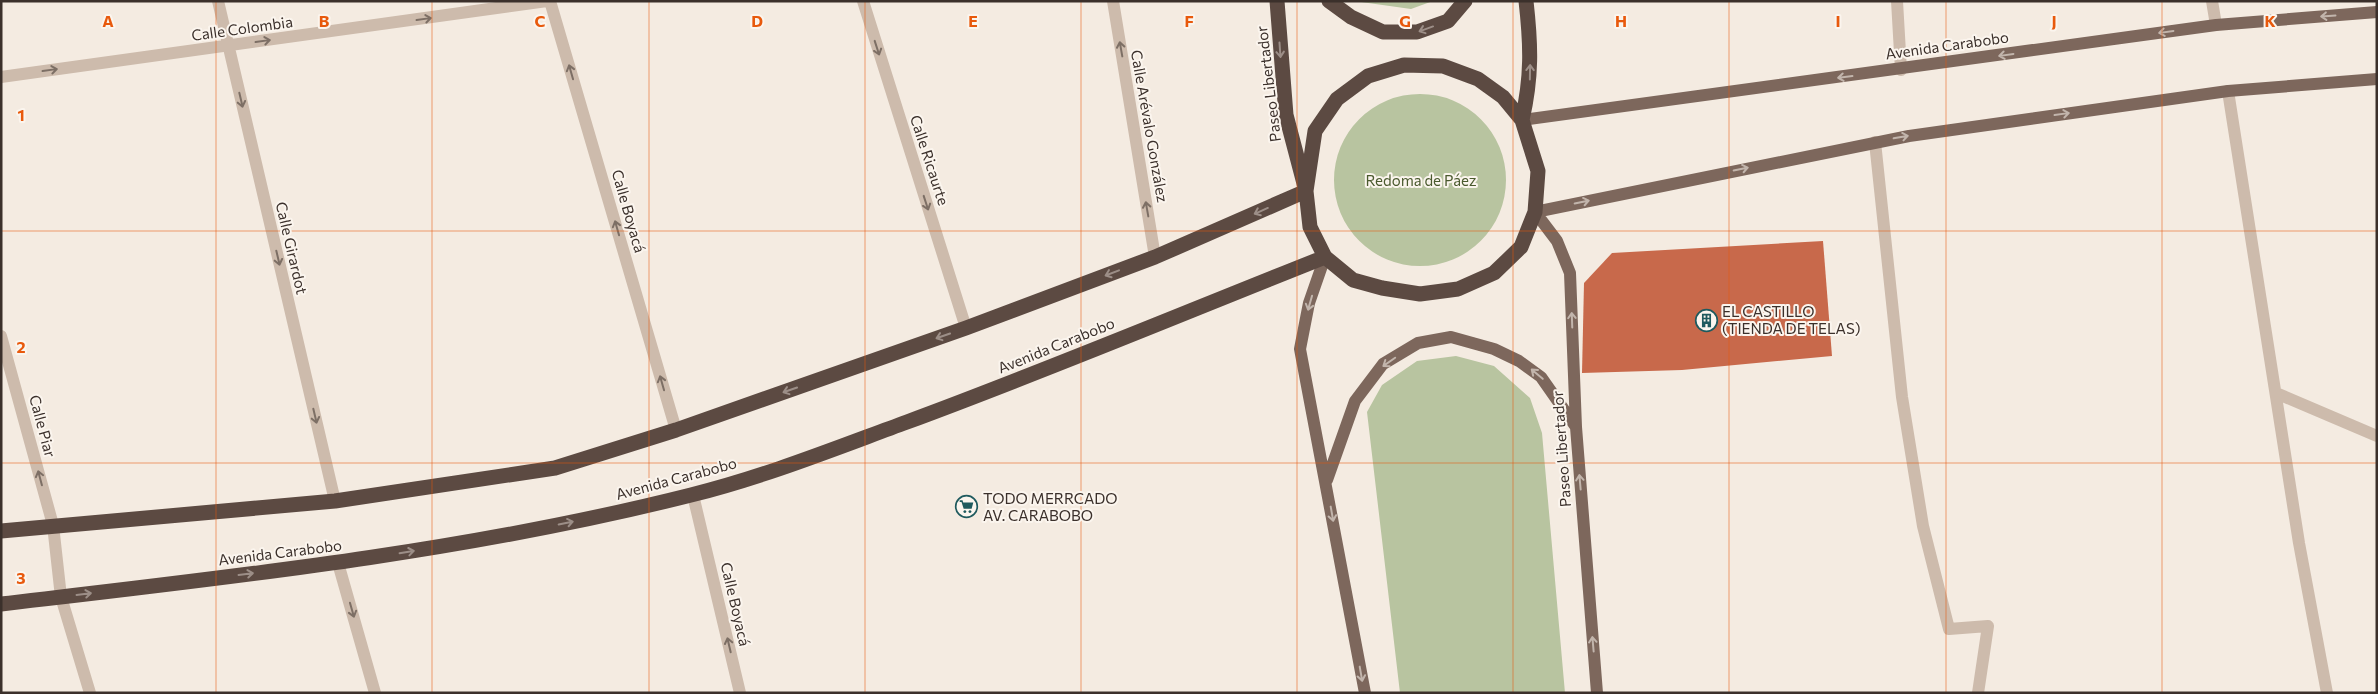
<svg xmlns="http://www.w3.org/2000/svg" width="2378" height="694" font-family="Commissioner,sans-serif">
  <rect width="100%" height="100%" fill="#f4ebe1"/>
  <!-- green -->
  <path fill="#b8c4a0" d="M1354 1H1433L1411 9Z
    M1334 180a86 86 0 1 1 172 0a86 86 0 1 1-172 0Z
    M1456 356 1494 366 1530 398 1542 433 1565 693H1400L1367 412 1382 385 1417 361Z"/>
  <!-- building -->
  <path fill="#c8694b" d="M1823 241 1832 356 1682 370 1582 373 1584 283 1612 253Z"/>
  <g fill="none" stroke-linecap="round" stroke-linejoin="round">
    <!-- minor -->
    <path stroke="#cdbbac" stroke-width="12" d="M218 1 335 501
      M550 1 676 430
      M863 1 966 328
      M1113 1 1155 257
      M1897 1 1901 70
      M2212 1 2216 25
      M1 77 547 1
      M2228 91 2299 543 2327 693
      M1875 142 1902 397 1923 526 1949 629 1988 626 1978 693
      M1 336 53 525 61 597 90 693
      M2276 393 2377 436
      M693 495 740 693
      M338 563 375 693"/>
    <!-- major -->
    <path stroke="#7d675c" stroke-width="12" d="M1522 120 2216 25 2377 12
      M1325 257 1309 303 1300 349 1365 693
      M1327 480 1355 401 1383 364 1418 343 1451 337 1494 349 1519 361 1541 377 1576 427
      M1597 693 1576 427 1570 273 1557 241 1535 212 1909 136 2228 91 2377 79"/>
    <!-- highway -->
    <path stroke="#5c4a42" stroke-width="15" d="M1277 1 1286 115 1306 191 1310 227 1325 257 1353 280 1382 288 1420 294 1458 289 1494 273 1521 247 1535 212 1538 171 1522 120 1503 97 1478 79 1443 66 1404 65 1368 76 1337 99 1315 131 1306 191
      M1329 1 1351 17 1383 32H1417L1448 21 1465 1
      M1522 120C1532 77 1531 45 1526 1
      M1 531 335 501 555 468 676 430 966 328 1155 257 1306 191
      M1 604C232 577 465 552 691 495 764 477 836 448 907 422 1048 370 1186 312 1325 257"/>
  </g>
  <!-- one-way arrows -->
  <defs><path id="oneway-shaft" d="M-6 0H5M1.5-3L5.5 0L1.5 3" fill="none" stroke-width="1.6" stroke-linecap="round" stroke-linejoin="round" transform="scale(1.25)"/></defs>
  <g stroke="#c2b5ac">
    <use href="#oneway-shaft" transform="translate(2328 16) rotate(176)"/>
    <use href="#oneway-shaft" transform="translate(2166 32) rotate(172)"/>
    <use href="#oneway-shaft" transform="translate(2006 55) rotate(172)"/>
    <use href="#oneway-shaft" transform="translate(1845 77) rotate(173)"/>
    <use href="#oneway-shaft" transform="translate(2062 114) rotate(-8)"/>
    <use href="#oneway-shaft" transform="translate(1901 137) rotate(-10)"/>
    <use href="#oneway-shaft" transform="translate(1741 169) rotate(-12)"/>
    <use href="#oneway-shaft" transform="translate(1582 202) rotate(-12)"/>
    <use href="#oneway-shaft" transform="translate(1310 303) rotate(106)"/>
    <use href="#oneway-shaft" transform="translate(1572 320) rotate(-92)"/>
    <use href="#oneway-shaft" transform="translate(1389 362) rotate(145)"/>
    <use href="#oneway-shaft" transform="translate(1537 374) rotate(-140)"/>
    <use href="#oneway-shaft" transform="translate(1580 482) rotate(-95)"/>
    <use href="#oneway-shaft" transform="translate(1332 514) rotate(80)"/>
    <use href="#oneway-shaft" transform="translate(1593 644) rotate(-95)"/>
    <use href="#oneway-shaft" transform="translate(1361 674) rotate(80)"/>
  </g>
  <g stroke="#7d6f65">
    <use href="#oneway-shaft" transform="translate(424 19) rotate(-8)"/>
    <use href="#oneway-shaft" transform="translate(263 41) rotate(-8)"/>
    <use href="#oneway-shaft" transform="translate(877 48) rotate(72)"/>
    <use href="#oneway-shaft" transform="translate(1121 49) rotate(-100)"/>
    <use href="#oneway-shaft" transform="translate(50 70) rotate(-8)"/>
    <use href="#oneway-shaft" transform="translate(571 72) rotate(-106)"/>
    <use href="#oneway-shaft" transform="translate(241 100) rotate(77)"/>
    <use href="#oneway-shaft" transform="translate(926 203) rotate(72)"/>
    <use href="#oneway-shaft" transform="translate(1147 209) rotate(-100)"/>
    <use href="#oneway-shaft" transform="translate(617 228) rotate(-106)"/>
    <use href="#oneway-shaft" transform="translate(278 258) rotate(77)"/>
    <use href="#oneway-shaft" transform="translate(662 383) rotate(-106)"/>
    <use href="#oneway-shaft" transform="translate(315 416) rotate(77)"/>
    <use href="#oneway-shaft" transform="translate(40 478) rotate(-105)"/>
    <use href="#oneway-shaft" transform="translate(352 610) rotate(74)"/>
    <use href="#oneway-shaft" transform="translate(729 645) rotate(-103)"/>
  </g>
  <g stroke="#9c8e87">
    <use href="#oneway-shaft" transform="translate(1426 29) rotate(160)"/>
    <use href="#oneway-shaft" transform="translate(1280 50) rotate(86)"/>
    <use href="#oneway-shaft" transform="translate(1530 72) rotate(-89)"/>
    <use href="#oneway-shaft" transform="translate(1261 211) rotate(156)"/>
    <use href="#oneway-shaft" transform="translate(1112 273) rotate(159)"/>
    <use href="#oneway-shaft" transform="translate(943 336) rotate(161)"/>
    <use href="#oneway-shaft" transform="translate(790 390) rotate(161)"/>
    <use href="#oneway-shaft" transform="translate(566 523) rotate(-12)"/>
    <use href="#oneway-shaft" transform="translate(407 552) rotate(-9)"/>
    <use href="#oneway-shaft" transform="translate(246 574) rotate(-7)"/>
    <use href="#oneway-shaft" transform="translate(84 594) rotate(-7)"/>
  </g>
  <!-- grid -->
  <path fill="none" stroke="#e8590c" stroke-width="1" stroke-opacity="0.55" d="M216 1V693M432 1V693M649 1V693M865 1V693M1081 1V693M1297 1V693M1513 1V693M1729 1V693M1946 1V693M2162 1V693M1 231H2377M1 463H2377"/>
  <!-- icons -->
  <defs>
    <symbol id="building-ring" viewBox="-11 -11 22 22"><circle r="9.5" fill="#fbf5ee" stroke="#1f5a5e" stroke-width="1.5"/><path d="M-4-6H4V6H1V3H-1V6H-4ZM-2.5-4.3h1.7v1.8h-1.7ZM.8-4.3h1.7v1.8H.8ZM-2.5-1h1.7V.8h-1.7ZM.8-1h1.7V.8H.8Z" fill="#1f5a5e"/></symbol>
    <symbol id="supermarket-ring" viewBox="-11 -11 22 22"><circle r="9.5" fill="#fbf5ee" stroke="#1f5a5e" stroke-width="1.5"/><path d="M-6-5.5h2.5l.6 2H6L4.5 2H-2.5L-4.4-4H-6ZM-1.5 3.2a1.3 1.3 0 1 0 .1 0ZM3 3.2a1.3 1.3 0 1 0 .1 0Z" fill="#1f5a5e"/></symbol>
  </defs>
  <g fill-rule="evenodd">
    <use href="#building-ring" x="1694" y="308" width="25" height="25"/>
    <use href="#supermarket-ring" x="954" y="494" width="25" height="25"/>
  </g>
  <g text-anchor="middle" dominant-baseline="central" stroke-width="4" stroke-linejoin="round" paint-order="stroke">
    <!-- street labels -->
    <g font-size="15" fill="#3b302b" stroke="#fbf5ee">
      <text transform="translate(242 28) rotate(-8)">Calle Colombia</text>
      <text transform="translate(1947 45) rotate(-8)">Avenida Carabobo</text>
      <text transform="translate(1268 84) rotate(-97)">Paseo Libertador</text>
      <text transform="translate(1150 126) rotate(80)">Calle Arévalo González</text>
      <text transform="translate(930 160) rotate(72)">Calle Ricaurte</text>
      <text transform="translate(629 211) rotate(74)">Calle Boyacá</text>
      <text transform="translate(292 248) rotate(77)">Calle Girardot</text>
      <text transform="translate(1056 345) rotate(-22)">Avenida Carabobo</text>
      <text transform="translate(43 426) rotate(75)">Calle Piar</text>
      <text transform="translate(1561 449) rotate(-94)">Paseo Libertador</text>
      <text transform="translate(676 478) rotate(-15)">Avenida Carabobo</text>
      <text transform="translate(280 552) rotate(-7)">Avenida Carabobo</text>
      <text transform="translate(736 604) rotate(77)">Calle Boyacá</text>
    </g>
    <!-- park labels -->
    <g font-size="15" fill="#4a5a2e" stroke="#fbf5ee">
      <text x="1421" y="180">Redoma de Páez</text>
    </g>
    <!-- poi labels -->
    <g font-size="15" fill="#3b302b" stroke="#fbf5ee" text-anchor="start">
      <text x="1722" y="311">EL CASTILLO<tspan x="1722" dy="17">(TIENDA DE TELAS)</tspan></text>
      <text x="983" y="498">TODO MERRCADO<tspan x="983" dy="17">AV. CARABOBO</tspan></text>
    </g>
  </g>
  <g font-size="16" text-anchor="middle" font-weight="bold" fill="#e8590c" stroke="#fbf5ee" stroke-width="4" stroke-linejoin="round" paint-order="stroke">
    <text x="108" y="27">A</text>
    <text x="324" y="27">B</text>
    <text x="540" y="27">C</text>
    <text x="757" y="27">D</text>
    <text x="973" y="27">E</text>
    <text x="1189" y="27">F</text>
    <text x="1405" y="27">G</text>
    <text x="1621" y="27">H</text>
    <text x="1838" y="27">I</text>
    <text x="2054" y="27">J</text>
    <text x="2270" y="27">K</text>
    <text x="21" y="121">1</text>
    <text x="21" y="353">2</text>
    <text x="21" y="584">3</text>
  </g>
  <!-- border -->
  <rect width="2378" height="694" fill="none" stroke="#3b302b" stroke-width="5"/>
</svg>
